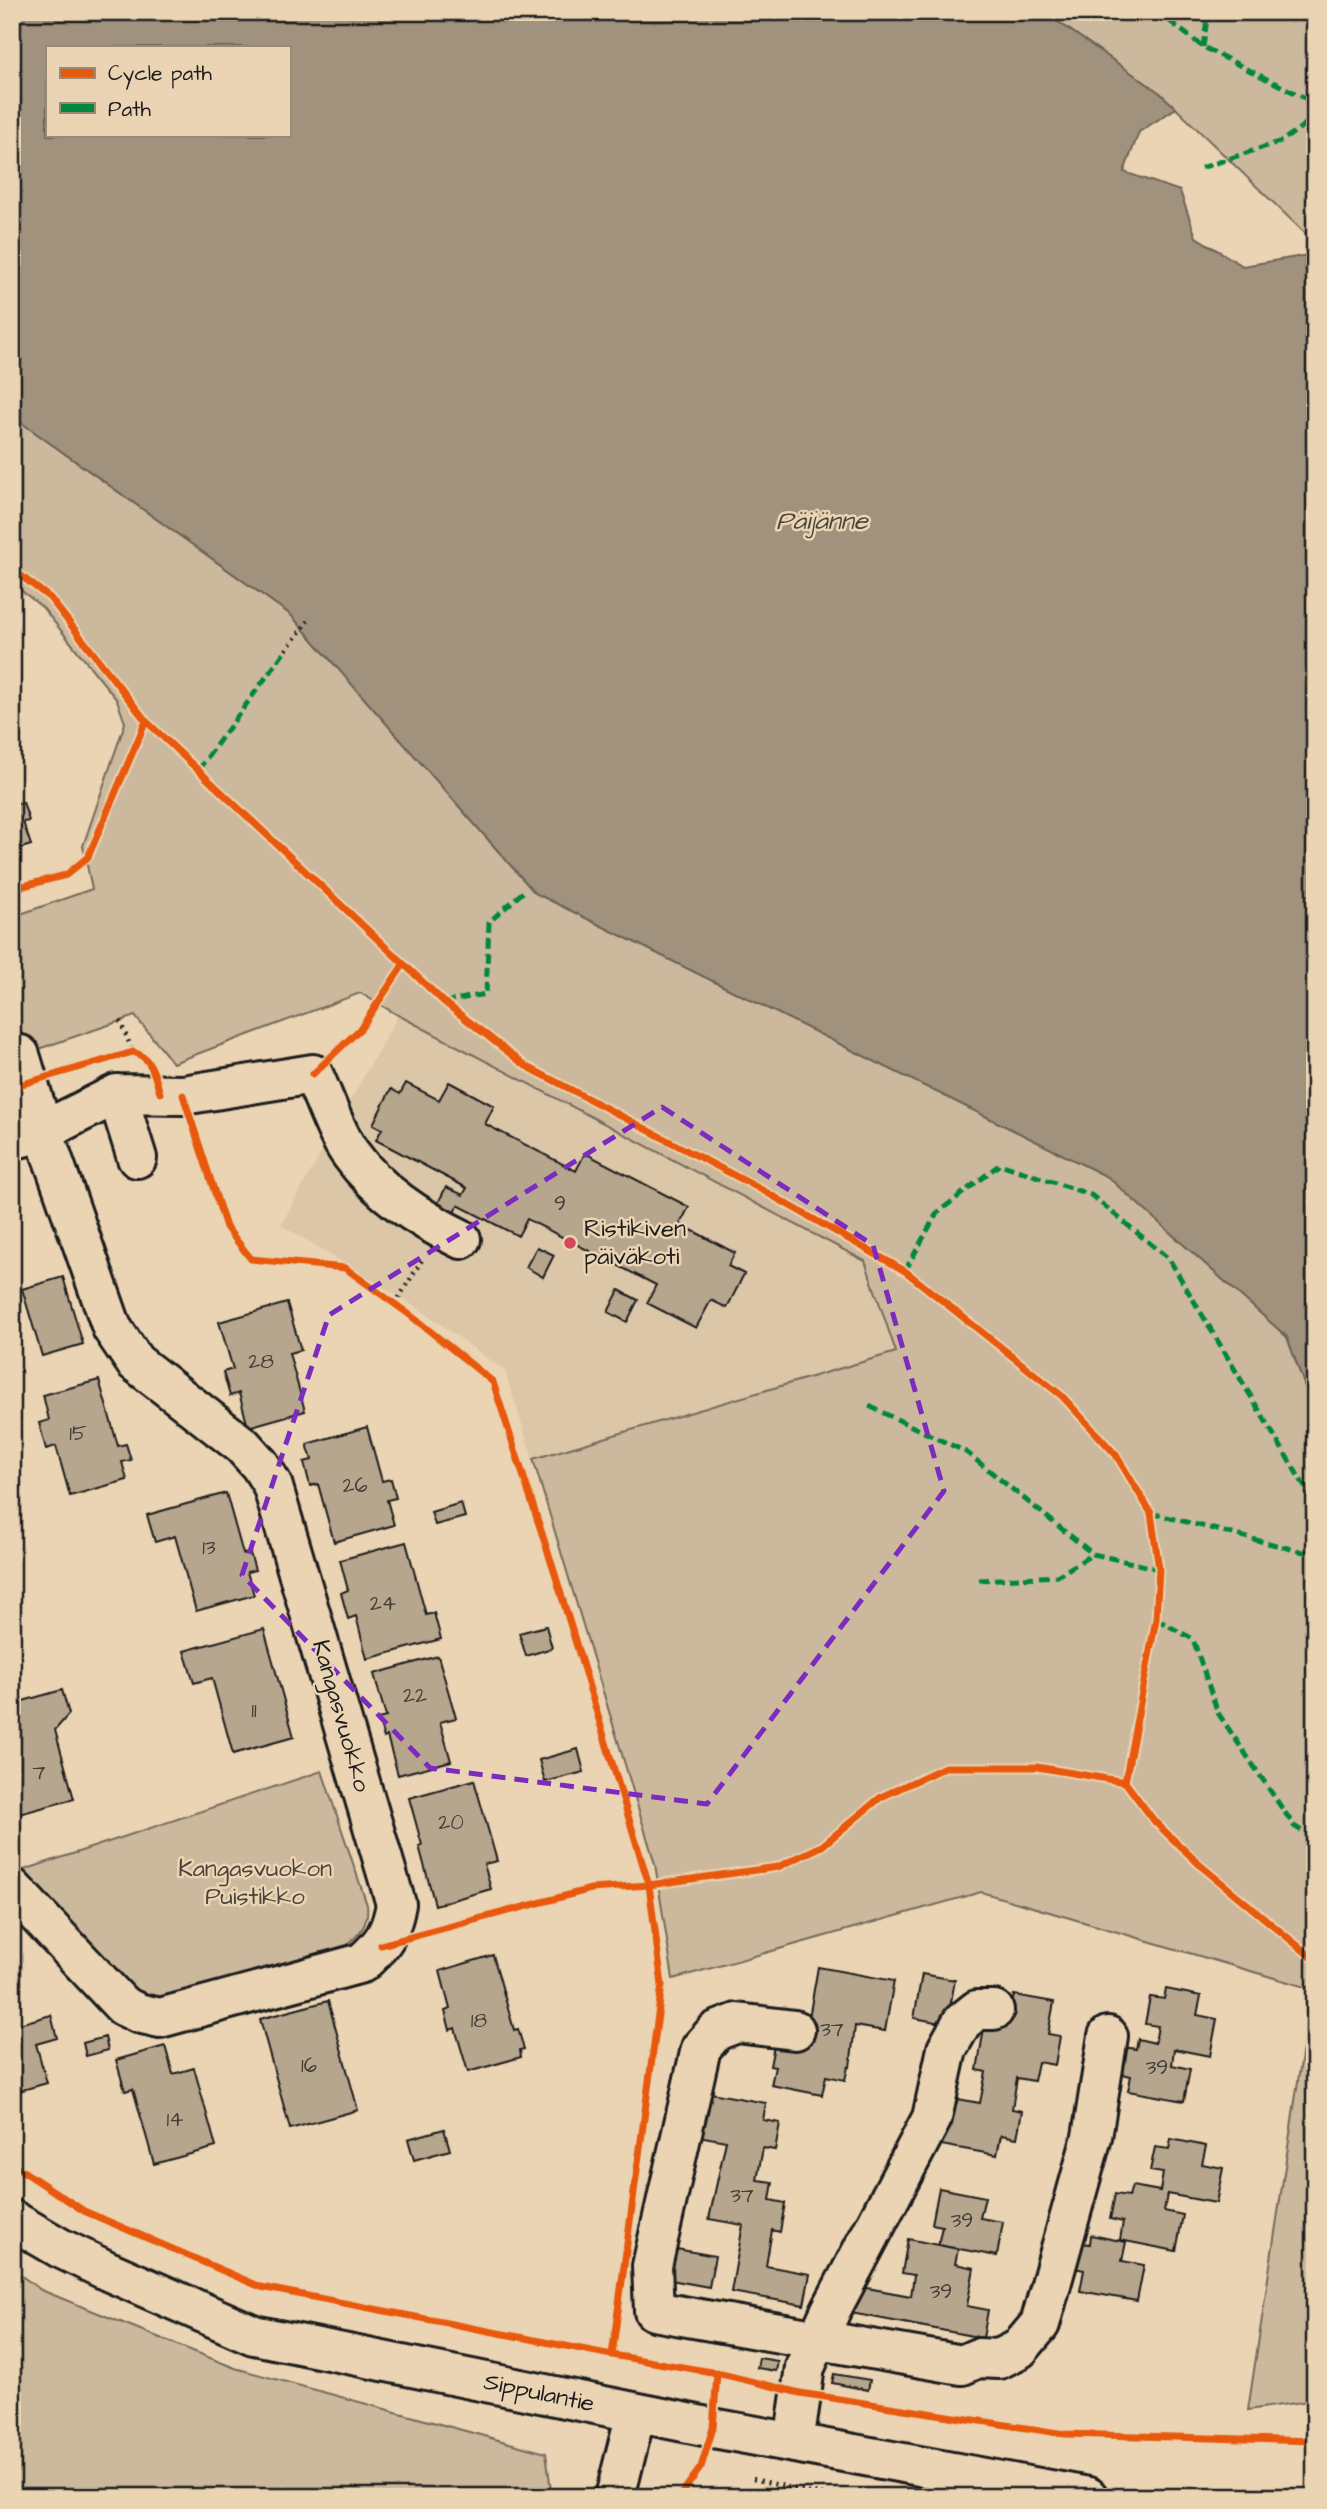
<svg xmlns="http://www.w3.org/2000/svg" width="1327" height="2509" font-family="'Architects Daughter',sans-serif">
  <rect width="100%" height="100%" fill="#ead4b3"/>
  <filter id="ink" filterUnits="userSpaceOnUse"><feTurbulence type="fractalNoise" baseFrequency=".0143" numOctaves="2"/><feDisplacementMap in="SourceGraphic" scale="14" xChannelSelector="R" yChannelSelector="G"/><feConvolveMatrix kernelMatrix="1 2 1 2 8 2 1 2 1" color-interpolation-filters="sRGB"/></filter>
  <g filter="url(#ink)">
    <!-- built -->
    <path fill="#dbc6a8" d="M398 1015 865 1261 896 1352 533 1459 505 1371 424 1312 281 1225Z"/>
    <!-- green -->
    <path fill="#ccb99d" stroke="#746a5c" stroke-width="2" d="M1044 12H1315V243L1160 93Z
      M12 416 291 615 535 893 1108 1177 1287 1337 1315 1414V2400L1248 2410 1312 1989 981 1892 673 1979 655 1864 533 1459 896 1352 865 1261 398 1015 360 993 173 1063 135 1016 12 1058V917L92 889 83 846 125 723 117 700 43 608 12 583Z
      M322 1771 367 1905C369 1923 361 1933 347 1945L165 1996 151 1997 135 1991 18 1872Z
      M12 2269 41 2290 235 2368 546 2453 552 2497H12Z"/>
    <!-- water -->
    <path fill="#a1927e" stroke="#6c6357" stroke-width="2" fill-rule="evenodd" d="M12 12H1044L1160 93 1176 108 1139 132 1124 172 1180 191 1196 237 1243 266 1315 254V1414L1287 1337 1108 1177 535 893 291 615 12 416ZM47 47H289V135H47Z"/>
    <!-- building -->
    <path fill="#b7a68e" stroke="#1c1c1c" stroke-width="2" d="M12 787 18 804 23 802 29 821 23 822 31 845 12 851Z
      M449 1082 494 1106 485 1124 576 1171 585 1153 689 1207 680 1224 735 1253 728 1266 744 1274 727 1308 711 1300 696 1328 647 1303 656 1285 527 1219 518 1236 458 1205 451 1218 435 1209 446 1187 463 1195 467 1188 376 1140 382 1129 373 1124 391 1089 400 1094 406 1083 439 1100Z
      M537 1247 554 1255 543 1277 526 1267Z
      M63 1277 83 1344 42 1356 22 1289Z
      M619 1290 638 1300 627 1322 608 1312Z
      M287 1303 301 1350 289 1353 305 1411 248 1427 239 1393 230 1396 223 1372 233 1369 219 1322Z
      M99 1380 118 1446 126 1444 131 1460 122 1462 127 1480 70 1496 56 1446 46 1449 39 1423 49 1420 43 1395Z
      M367 1427 382 1481 391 1479 396 1498 387 1500 394 1525 334 1542 318 1484 310 1486 304 1462 312 1460 307 1444Z
      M226 1493 243 1554 250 1553 255 1570 247 1572 254 1595 196 1611 175 1536 155 1542 147 1515Z
      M461 1503 465 1517 435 1525 431 1512Z
      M406 1542 426 1615 434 1613 441 1639 367 1659 356 1616 348 1619 341 1593 348 1590 340 1560Z
      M546 1626 552 1648 526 1656 519 1633Z
      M264 1629 294 1737 233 1754 212 1678 194 1683 184 1651Z
      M438 1656 456 1718 440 1722 451 1761 398 1775 387 1736 384 1738 378 1719 386 1717 374 1674Z
      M62 1690 69 1714 55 1730 74 1799 12 1816V1704Z
      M578 1749 584 1772 545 1782 539 1760Z
      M474 1780 497 1861 484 1864 491 1889 435 1905 419 1846 422 1845 409 1798Z
      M493 1955 514 2030 518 2029 524 2049 520 2050 521 2057 468 2072 455 2028 450 2030 445 2011 450 2009 440 1971Z
      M818 1967 894 1981 885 2031 855 2026 850 2067H848L845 2080 826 2076 822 2095 771 2085 775 2067 770 2066 776 2036 810 2031 812 2018H809Z
      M922 1974 955 1980 947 2024 914 2018Z
      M1166 1989 1201 1996 1197 2015 1217 2019 1210 2056 1174 2049 1172 2065 1190 2069 1184 2101 1128 2091 1131 2076 1118 2073 1123 2047 1136 2049 1138 2039 1155 2043 1158 2026 1145 2024 1150 1997 1164 1999Z
      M1014 1995 1054 2002 1048 2034 1060 2036 1055 2065 1038 2062 1034 2081 1017 2078 1012 2109 1022 2111 1017 2138 1001 2135 997 2155 941 2145 945 2125 946 2097 980 2103 986 2072 977 2070 985 2022 1008 2026Z
      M328 2001 358 2110 290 2129 260 2019Z
      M51 2015 57 2038 36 2044 47 2083 12 2093V2026Z
      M105 2037 108 2050 86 2056 83 2043Z
      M165 2046 173 2074 194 2068 216 2147 154 2164 133 2089 125 2091 116 2060Z
      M711 2093 766 2103 763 2120 780 2123 775 2150 763 2148 757 2180 773 2182 770 2200 785 2203 780 2232 772 2230 766 2266 810 2274 804 2305 731 2292 743 2225 709 2219 726 2141 693 2135 698 2108 708 2110Z
      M444 2129 450 2150 414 2160 408 2139Z
      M1171 2139 1206 2146 1202 2164 1223 2168 1216 2203 1167 2194 1164 2211 1183 2215 1176 2251 1120 2240 1123 2222 1110 2219 1115 2194 1129 2196 1132 2186 1160 2191 1163 2173 1150 2171 1155 2147 1169 2149Z
      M939 2188 985 2197 980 2218 1003 2222 997 2256 938 2245 942 2226 932 2224Z
      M1091 2235 1126 2242 1122 2261 1144 2265 1137 2301 1080 2291 1084 2270 1070 2267 1075 2242 1090 2244Z
      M908 2239 958 2249 955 2264 974 2268 967 2306 988 2310 983 2338 851 2313 856 2286 911 2296 914 2275 902 2273Z
      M671 2248 715 2256 709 2287 665 2279Z
      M759 2358 778 2361 776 2371 757 2368Z
      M834 2374 870 2380 868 2390 832 2383Z"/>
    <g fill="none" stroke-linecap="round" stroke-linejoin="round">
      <defs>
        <path id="minor" d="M117 1094 137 1158
          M12 1140 43 1131 117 1094 183 1095 313 1074C324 1097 336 1134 350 1153 378 1192 418 1218 461 1239
          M12 1888 123 2006 138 2013 160 2018 362 1963C383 1944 391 1933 396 1904L272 1484 260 1465 243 1446 135 1362 112 1328 43 1131 20 1055
          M795 2030 737 2023 716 2031 701 2048 652 2266 654 2311 962 2365 978 2358 999 2359 1019 2349 1040 2324 1092 2137 1108 2036
          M12 2220 60 2248 108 2271 254 2335 713 2428 1088 2497
          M794 2443 805 2367 831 2310 932 2118 947 2049 962 2022 977 2010H994
          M615 2497 636 2413"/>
      </defs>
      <!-- minor casing -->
      <use href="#minor" stroke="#1c1c1c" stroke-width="44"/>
      <!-- path -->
      <path stroke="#1c1c1c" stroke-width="4.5" stroke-dasharray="2 5" stroke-linecap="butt" d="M286 650 308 621
        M120 1021 133 1052
        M395 1304 422 1260
        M753 2479 831 2497"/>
      <!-- minor -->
      <use href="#minor" stroke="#ead4b3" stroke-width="38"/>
      <!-- quiet -->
      <path stroke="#00873e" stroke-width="5" stroke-dasharray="10 5" stroke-linecap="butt" d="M1158 12 1203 47 1315 103
        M1203 47 1208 12
        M1201 168 1282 141 1315 117
        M198 770 286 650
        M444 1002 486 994 489 922 523 892
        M905 1271 937 1213 1000 1164 1091 1195 1169 1259 1315 1504
        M869 1406 966 1452 1093 1554 1159 1569
        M1151 1513 1315 1555
        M979 1580 1057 1576 1093 1554
        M1156 1619 1193 1639 1218 1713 1294 1826 1315 1839"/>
      <defs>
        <path id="cycleway" d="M12 569 50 598 146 721 444 1002 526 1066 764 1191 905 1271 1062 1396 1116 1455 1151 1513 1159 1569 1156 1619 1125 1782 1155 1822 1201 1866 1315 1960
          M12 889 66 875 88 857 146 721
          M313 1074 361 1028 403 965
          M12 1087 133 1052C153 1058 154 1075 160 1093
          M183 1095 226 1227 251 1259 345 1268 410 1315 493 1382 555 1574 649 1885 662 1985 612 2355
          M381 1945 591 1889 649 1885 778 1867 822 1846 881 1797 945 1767H1037L1125 1782
          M12 2164 84 2211 261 2287 612 2355 717 2373 800 2393 1065 2434 1315 2441
          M679 2497 701 2467 713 2428 717 2373"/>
      </defs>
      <!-- cycleway casing -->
      <use href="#cycleway" stroke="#ead4b3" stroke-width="11"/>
      <!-- cycleway -->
      <use href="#cycleway" stroke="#e8590c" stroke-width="7"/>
    </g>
  </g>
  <!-- marked area -->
  <path fill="none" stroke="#7b2cbf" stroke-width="5" stroke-dasharray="14 9" stroke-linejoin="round" d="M662 1107 873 1245 944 1491 707 1804 430 1768 242 1575 329 1315Z"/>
  <!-- markers -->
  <circle fill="#d1495b" stroke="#ead4b3" stroke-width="2.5" cx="570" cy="1243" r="7"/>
  <g text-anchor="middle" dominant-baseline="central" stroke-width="5" stroke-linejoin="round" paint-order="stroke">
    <!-- number labels -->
    <g font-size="21" fill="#433e38">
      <text x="560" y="1203">9</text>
      <text x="261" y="1361">28</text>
      <text x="78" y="1433">15</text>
      <text x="355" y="1485">26</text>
      <text x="209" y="1547">13</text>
      <text x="383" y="1603">24</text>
      <text x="415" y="1695">22</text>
      <text x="254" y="1710">11</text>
      <text x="39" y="1772">7</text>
      <text x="451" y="1822">20</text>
      <text x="479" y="2020">18</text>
      <text x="832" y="2029">37</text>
      <text x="309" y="2065">16</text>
      <text x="1157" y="2067">39</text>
      <text x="175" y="2119">14</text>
      <text x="742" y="2195">37</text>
      <text x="962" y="2220">39</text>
      <text x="941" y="2291">39</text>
    </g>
    <!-- poi labels -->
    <g font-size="24" fill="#1c1c1c" stroke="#ead4b3" text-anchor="start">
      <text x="584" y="1229">Ristikiven<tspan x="584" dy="28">päiväkoti</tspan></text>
    </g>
    <!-- street labels -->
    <g font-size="24" fill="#1c1c1c" stroke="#ead4b3">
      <text transform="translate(341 1716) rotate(74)">Kangasvuokko</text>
      <text transform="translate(539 2393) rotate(12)">Sippulantie</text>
    </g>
    <!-- park labels -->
    <g font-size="24" fill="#48433c" stroke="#ead4b3">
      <text x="255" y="1869">Kangasvuokon<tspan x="255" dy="28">Puistikko</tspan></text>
    </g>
    <!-- water labels -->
    <g font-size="26" font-style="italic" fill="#4b453e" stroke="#ead4b3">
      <text x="822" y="521">Päijänne</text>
    </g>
  </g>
  <!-- margin -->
  <rect width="1327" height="2509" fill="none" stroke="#ead4b3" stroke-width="42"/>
  <rect x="21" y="21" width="1285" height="2467" fill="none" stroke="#1c1c1c" stroke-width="2.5" filter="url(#ink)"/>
  <!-- legend -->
  <rect x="46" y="46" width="245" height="91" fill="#ead4b3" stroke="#988a77" stroke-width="2"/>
  <rect x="60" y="68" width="35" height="10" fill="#e8590c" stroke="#988a77" stroke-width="2"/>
  <text x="108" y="80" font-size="21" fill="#1c1c1c">Cycle path</text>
  <rect x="60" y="103" width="35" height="10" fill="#00873e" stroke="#988a77" stroke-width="2"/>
  <text x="108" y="116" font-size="21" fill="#1c1c1c">Path</text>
</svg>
